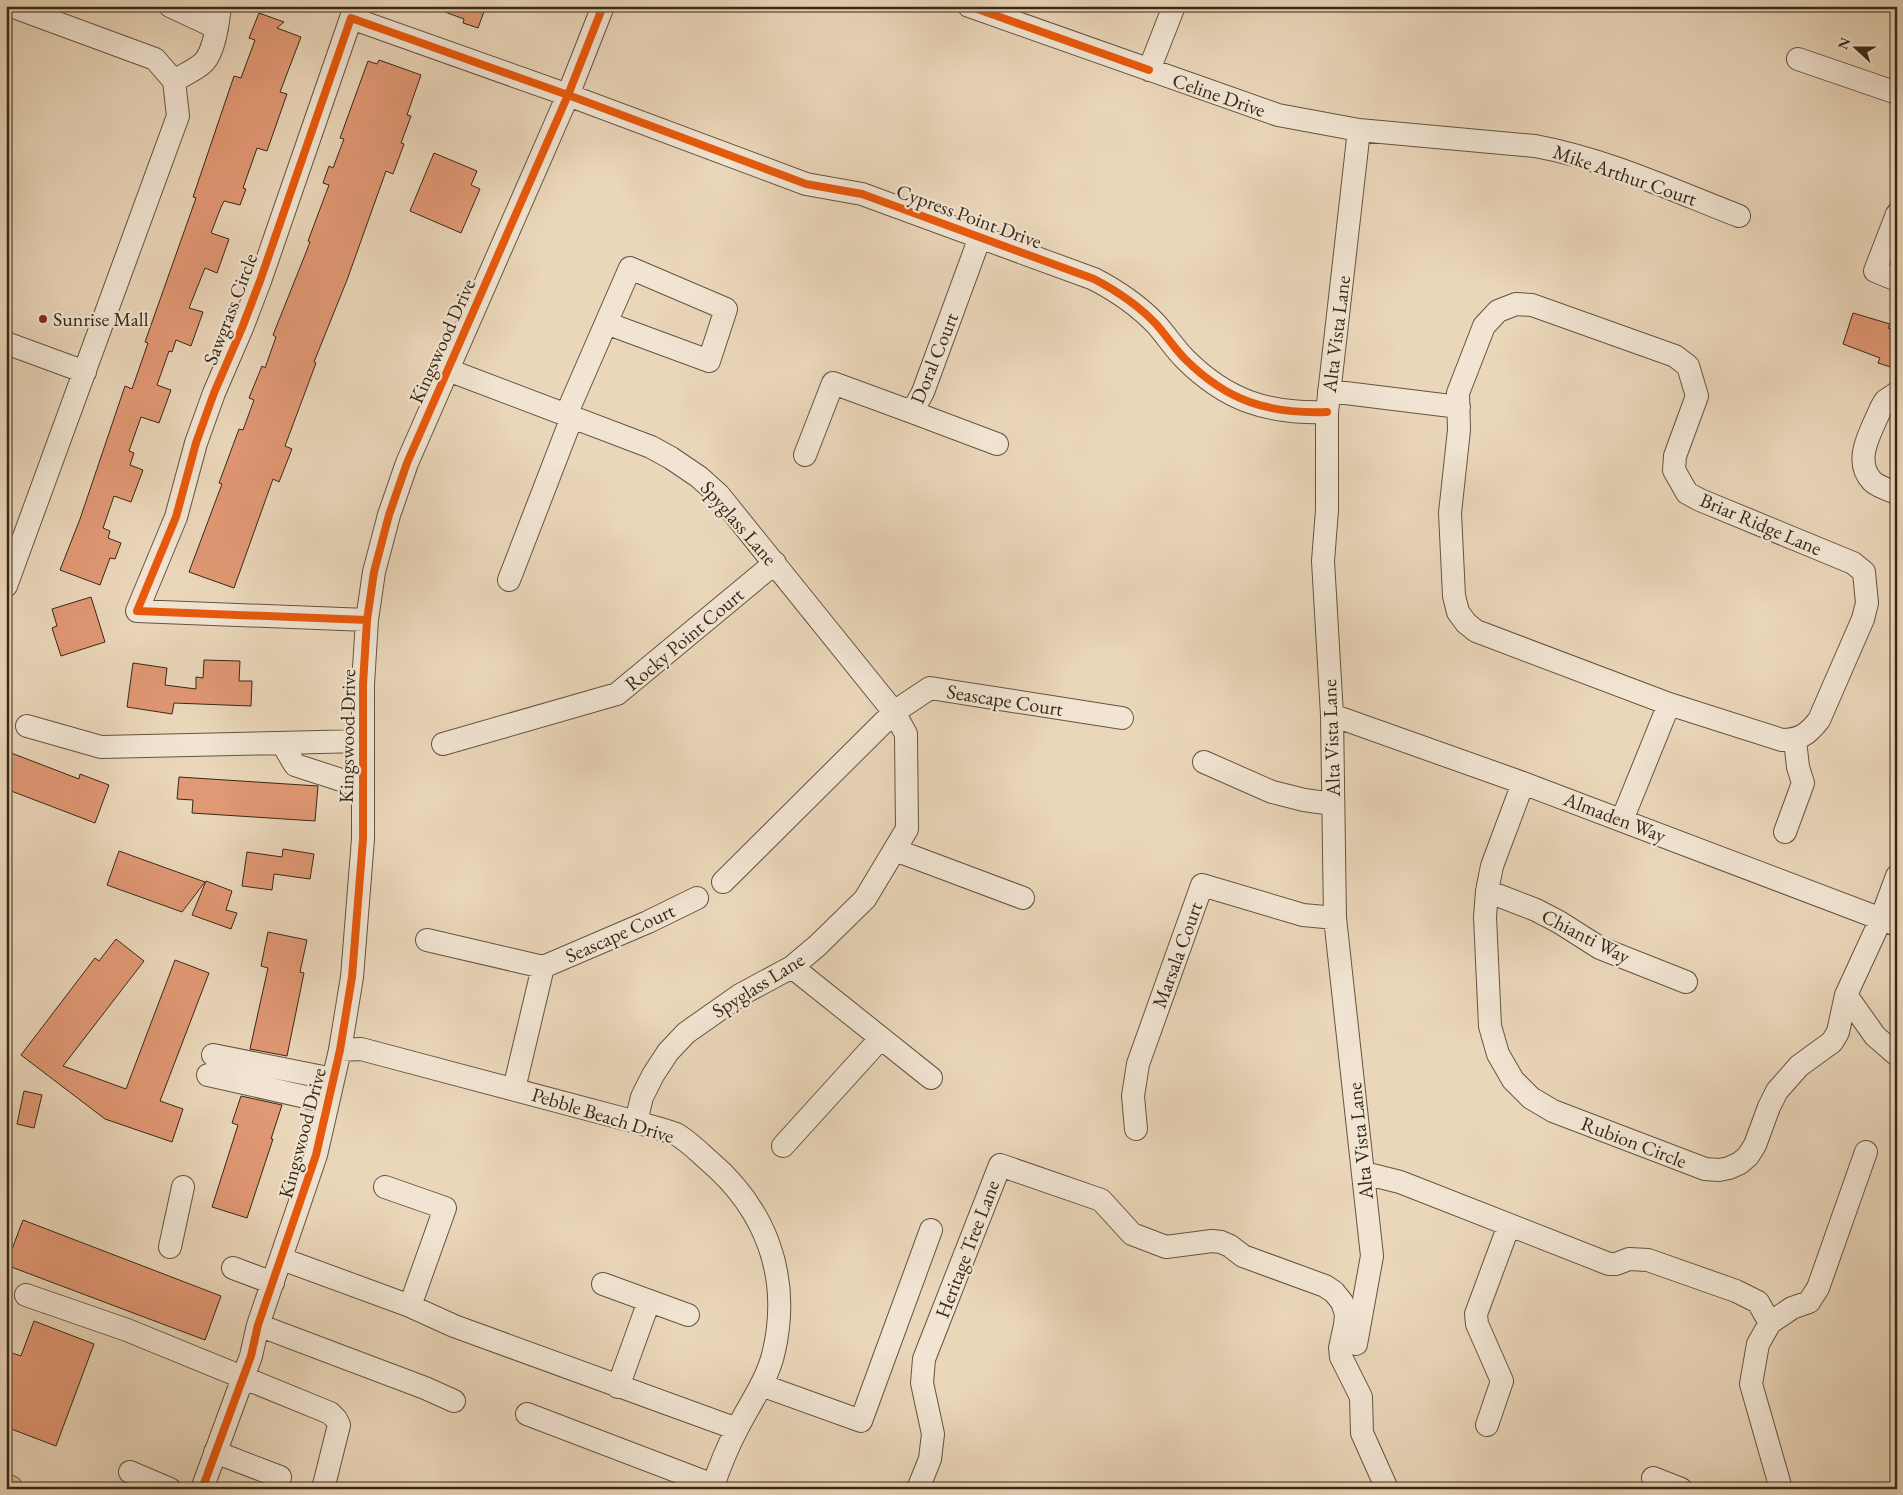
<svg xmlns="http://www.w3.org/2000/svg" width="1903" height="1495" font-family="'EB Garamond',serif">
  <rect width="100%" height="100%" fill="#ead6b9"/>
  <filter id="stains"><feTurbulence type="fractalNoise" baseFrequency=".004" numOctaves="4"/><feColorMatrix values="0 0 0 0 .2 0 0 0 0 .09 0 0 0 0 .02 0 0 0 .5 -.17"/></filter>
  <radialGradient id="worn" r=".72"><stop offset=".6" stop-color="#630" stop-opacity="0"/><stop offset="1" stop-color="#630" stop-opacity=".3"/></radialGradient>
  <!-- building -->
  <path fill="#e19874" stroke="#372917" d="M434 6H486L478 28 463 23 464 19 434 8Z
    M259 13 284 22 277 28 301 37 280 92 287 94 267 151 257 148 243 188 246 189 240 205 224 201 221 207 211 233 229 239 217 273 205 268 189 308 203 312 191 346 176 340 172 352 169 351 157 385 171 390 159 423 141 417 129 451 134 453 130 465 143 470 131 502 114 496 103 528 110 531 108 538 121 543 115 559 110 558 100 585 60 570 80 519 125 386 132 389 148 343 145 342 196 198 193 197 234 76 241 78 255 40 249 38Z
    M379 60 421 75 407 115 411 116 401 143 404 144 393 174 386 171 347 280 314 362 316 363 285 446 292 449 279 482 273 479 234 588 189 572 222 484 219 483 239 429 243 430 254 400 249 398 262 366 265 368 276 337 273 335 305 255 310 242 308 241 329 185 323 183 329 166 333 168 344 139 340 138 368 61 377 64Z
    M434 153 477 171 471 185 480 189 461 233 410 211Z
    M1853 313 1890 324 1888 328 1897 331V369L1878 363 1880 358 1843 344Z
    M91 597 105 642 61 656 52 628 57 626 52 609Z
    M204 660 240 661 239 681H252L251 706 174 703 172 714 127 707 133 663 167 668 165 685 196 689V677L203 678Z
    M6 751 79 779 80 774 109 785 95 823 6 789Z
    M179 777 318 786 315 821 192 813 193 800 177 799Z
    M283 849 314 854 310 879 274 874 272 890 242 886 247 852 282 857Z
    M119 851 205 882 182 912 107 885Z
    M206 881 232 891 226 910 237 913 231 929 192 915Z
    M268 932 307 940 300 972 304 973 287 1056 250 1049 268 968 261 966Z
    M116 939 144 961 63 1066 126 1089 175 960 209 973 160 1101 183 1109 172 1142 105 1119 21 1055 95 958 99 961Z
    M24 1091 42 1095 34 1128 17 1124Z
    M241 1096 282 1105 271 1139H273L247 1218 212 1207 238 1125 232 1123Z
    M23 1220 221 1296 205 1340 6 1265Z
    M34 1321 94 1344 56 1446 6 1427V1351L21 1356Z"/>
  <g fill="none" stroke-linecap="round" stroke-linejoin="round">
    <defs>
      <path id="minor" d="M170 6 217 28
        M969 6 1278 115 1359 130 1535 146C1606 159 1672 190 1739 216
        M1798 59 1897 93
        M1149 70 1174 6
        M174 81C183 75 196 70 204 62 215 50 218 22 220 6
        M1897 214 1875 271 1897 280
        M1516 304 1532 305 1675 356 1688 366 1697 396 1675 456 1674 470 1687 493 1700 500 1853 563 1864 572 1867 603 1863 619 1819 720C1808 734 1800 740 1782 740L1669 704 1476 631 1466 623 1458 612 1454 596 1450 513 1459 430 1458 393 1484 326 1498 311Z
        M6 343 85 372
        M448 370 651 447 671 458 699 477 719 495 894 712 906 734 907 829 865 899 817 946 792 967 740 995 686 1033 668 1052 653 1075 642 1097 636 1122
        M1329 391 1459 407
        M1897 393 1885 401 1881 408C1872 430 1852 460 1872 481 1878 487 1889 490 1897 493
        M912 412 997 444
        M566 415 630 268 726 309 709 361 606 323
        M805 455 833 383 912 412 923 392 980 237
        M509 580 572 417
        M6 586 178 116 174 81 155 59 11 6
        M367 620 137 611 176 517 196 443 214 393 242 328 260 281 351 18 568 95 806 184 862 194 1094 279C1117 291 1138 305 1156 324 1166 335 1174 348 1185 359 1227 401 1268 414 1327 412
        M1332 715 1523 783 1897 925
        M27 726 101 747 363 741
        M282 743 295 765 363 787
        M443 744 617 694 775 563
        M1204 762 1272 792 1304 800 1333 804
        M1523 783 1492 866 1487 891 1485 917 1490 1026 1498 1054 1513 1080 1531 1098 1553 1111 1705 1169 1719 1170 1729 1168 1740 1163 1748 1156 1755 1145 1769 1107 1777 1091 1799 1066 1832 1042 1838 1032 1846 995 1881 919 1897 876
        M1622 820 1669 704
        M1785 832 1803 783 1798 767 1795 740
        M895 850 1023 898
        M723 882 894 712 930 688 1122 718
        M1487 891 1536 910 1559 922 1600 948 1686 982
        M427 940 543 967 648 922 697 898
        M792 967 931 1078
        M1846 995 1875 1036 1897 1055
        M340 1050 361 1049 636 1122C649 1126 663 1129 676 1134 687 1140 699 1152 708 1160 766 1209 791 1276 774 1351 768 1379 750 1403 737 1429 727 1448 719 1468 712 1489
        M213 1055 333 1079
        M208 1075 328 1102
        M514 1089 543 967
        M1136 1129 1133 1096 1138 1064 1202 885 1303 915 1335 918
        M783 1146 881 1038
        M1364 1173 1400 1182 1609 1264H1616L1629 1259 1648 1260 1736 1291 1758 1302 1770 1323
        M385 1187 445 1208 410 1306
        M170 1247 183 1187
        M282 1259 410 1306 454 1326 737 1429
        M233 1268 273 1283
        M603 1284 688 1315
        M26 1295 127 1330 330 1413 336 1419 339 1425 323 1489
        M258 1325 425 1388 454 1401
        M1356 1344 1372 1256 1335 918 1332 715 1323 561 1327 510V412L1359 130
        M761 1385 861 1421 931 1230
        M618 1387 649 1301
        M527 1414 713 1485
        M1487 1425 1502 1381 1477 1324 1476 1314 1509 1225
        M215 1452 280 1477
        M130 1472 170 1489
        M1653 1478 1681 1489
        M202 1489 251 1356 258 1325 316 1155 340 1050 352 977 363 839V684L367 620 374 572 389 515 407 463 568 95 603 6
        M918 1489 930 1459 933 1434 922 1383 924 1359 1000 1165 1101 1200 1132 1234 1166 1247 1212 1241 1221 1242 1230 1246 1243 1256 1325 1286 1334 1292 1342 1302 1346 1314 1345 1325 1340 1348 1341 1357 1361 1397 1362 1433 1387 1489
        M1781 1489 1751 1384 1758 1344 1770 1323 1792 1308 1809 1302 1818 1288 1866 1152"/>
      <path id="major" d="M6 1488 9 1489"/>
    </defs>
    <!-- minor casing -->
    <use href="#minor" stroke="#645440" stroke-width="24"/>
    <!-- major casing -->
    <use href="#major" stroke="#372917" stroke-width="29"/>
    <!-- minor -->
    <use href="#minor" stroke="#f1e4d2" stroke-width="22"/>
    <!-- major -->
    <use href="#major" stroke="#e5bb7c" stroke-width="28"/>
    <defs>
      <path id="cycleway" d="M969 6 1149 70
        M367 620 137 611 176 517 196 443 214 393 242 328 260 281 351 18 568 95 806 184 862 194 1094 279C1117 291 1138 305 1156 324 1166 335 1174 348 1185 359 1227 401 1268 414 1327 412
        M202 1489 251 1356 258 1325 316 1155 340 1050 352 977 363 839V684L367 620 374 572 389 515 407 463 568 95 603 6"/>
    </defs>
    <!-- cycleway casing -->
    <use href="#cycleway" stroke="#f1e4d2" stroke-width="11"/>
    <!-- cycleway -->
    <use href="#cycleway" stroke="#e8590c" stroke-width="8"/>
  </g>
  <!-- markers -->
  <circle fill="#8f2418" stroke="#f1e4d2" stroke-width="2" cx="43" cy="319" r="5"/>
  <g text-anchor="middle" dominant-baseline="central" stroke-width="4.5" stroke-linejoin="round" paint-order="stroke">
    <!-- street labels -->
    <g font-size="20" fill="#372917" stroke="#f1e4d2">
      <text transform="translate(1219 95) rotate(19)">Celine Drive</text>
      <text transform="translate(1625 175) rotate(19)">Mike Arthur Court</text>
      <text transform="translate(969 216) rotate(20)">Cypress Point Drive</text>
      <text transform="translate(230 309) rotate(-69)">Sawgrass Circle</text>
      <text transform="translate(1336 334) rotate(-83)">Alta Vista Lane</text>
      <text transform="translate(442 341) rotate(-66)">Kingswood Drive</text>
      <text transform="translate(934 358) rotate(-68)">Doral Court</text>
      <text transform="translate(739 523) rotate(49)">Spyglass Lane</text>
      <text transform="translate(1761 524) rotate(23)">Briar Ridge Lane</text>
      <text transform="translate(684 639) rotate(-40)">Rocky Point Court</text>
      <text transform="translate(1005 700) rotate(9)">Seascape Court</text>
      <text transform="translate(347 736) rotate(-89)">Kingswood Drive</text>
      <text transform="translate(1331 738) rotate(-92)">Alta Vista Lane</text>
      <text transform="translate(1615 817) rotate(21)">Almaden Way</text>
      <text transform="translate(620 933) rotate(-24)">Seascape Court</text>
      <text transform="translate(1586 936) rotate(27)">Chianti Way</text>
      <text transform="translate(1177 955) rotate(-70)">Marsala Court</text>
      <text transform="translate(758 985) rotate(-32)">Spyglass Lane</text>
      <text transform="translate(603 1115) rotate(17)">Pebble Beach Drive</text>
      <text transform="translate(302 1133) rotate(-75)">Kingswood Drive</text>
      <text transform="translate(1360 1141) rotate(-96)">Alta Vista Lane</text>
      <text transform="translate(1634 1142) rotate(21)">Rubion Circle</text>
      <text transform="translate(967 1249) rotate(-69)">Heritage Tree Lane</text>
    </g>
    <!-- poi labels -->
    <g font-size="20" fill="#372917" stroke="#f1e4d2" text-anchor="start">
      <text x="53" y="319">Sunrise Mall</text>
    </g>
  </g>
  <!-- margin -->
  <rect width="1903" height="1495" fill="none" stroke="#ead6b9" stroke-width="25"/>
  <rect x="8" y="8" width="1888" height="1480" fill="none" stroke="#372917" stroke-width="2.5"/>
  <rect x="12" y="12" width="1878" height="1470" fill="none" stroke="#372917"/>
  <!-- north arrow -->
  <g transform="translate(1856 48) rotate(291)" stroke="#f1e4d2" stroke-width="4" paint-order="stroke">
  <path d="M0-4L9 19L0 12L-9 19Z" fill="#372917"/>
  <text y="-8" font-size="14" font-weight="bold" text-anchor="middle" fill="#372917">N</text>
  </g>
  <rect width="100%" height="100%" filter="url(#stains)"/>
  <rect width="100%" height="100%" fill="url(#worn)"/>
</svg>
